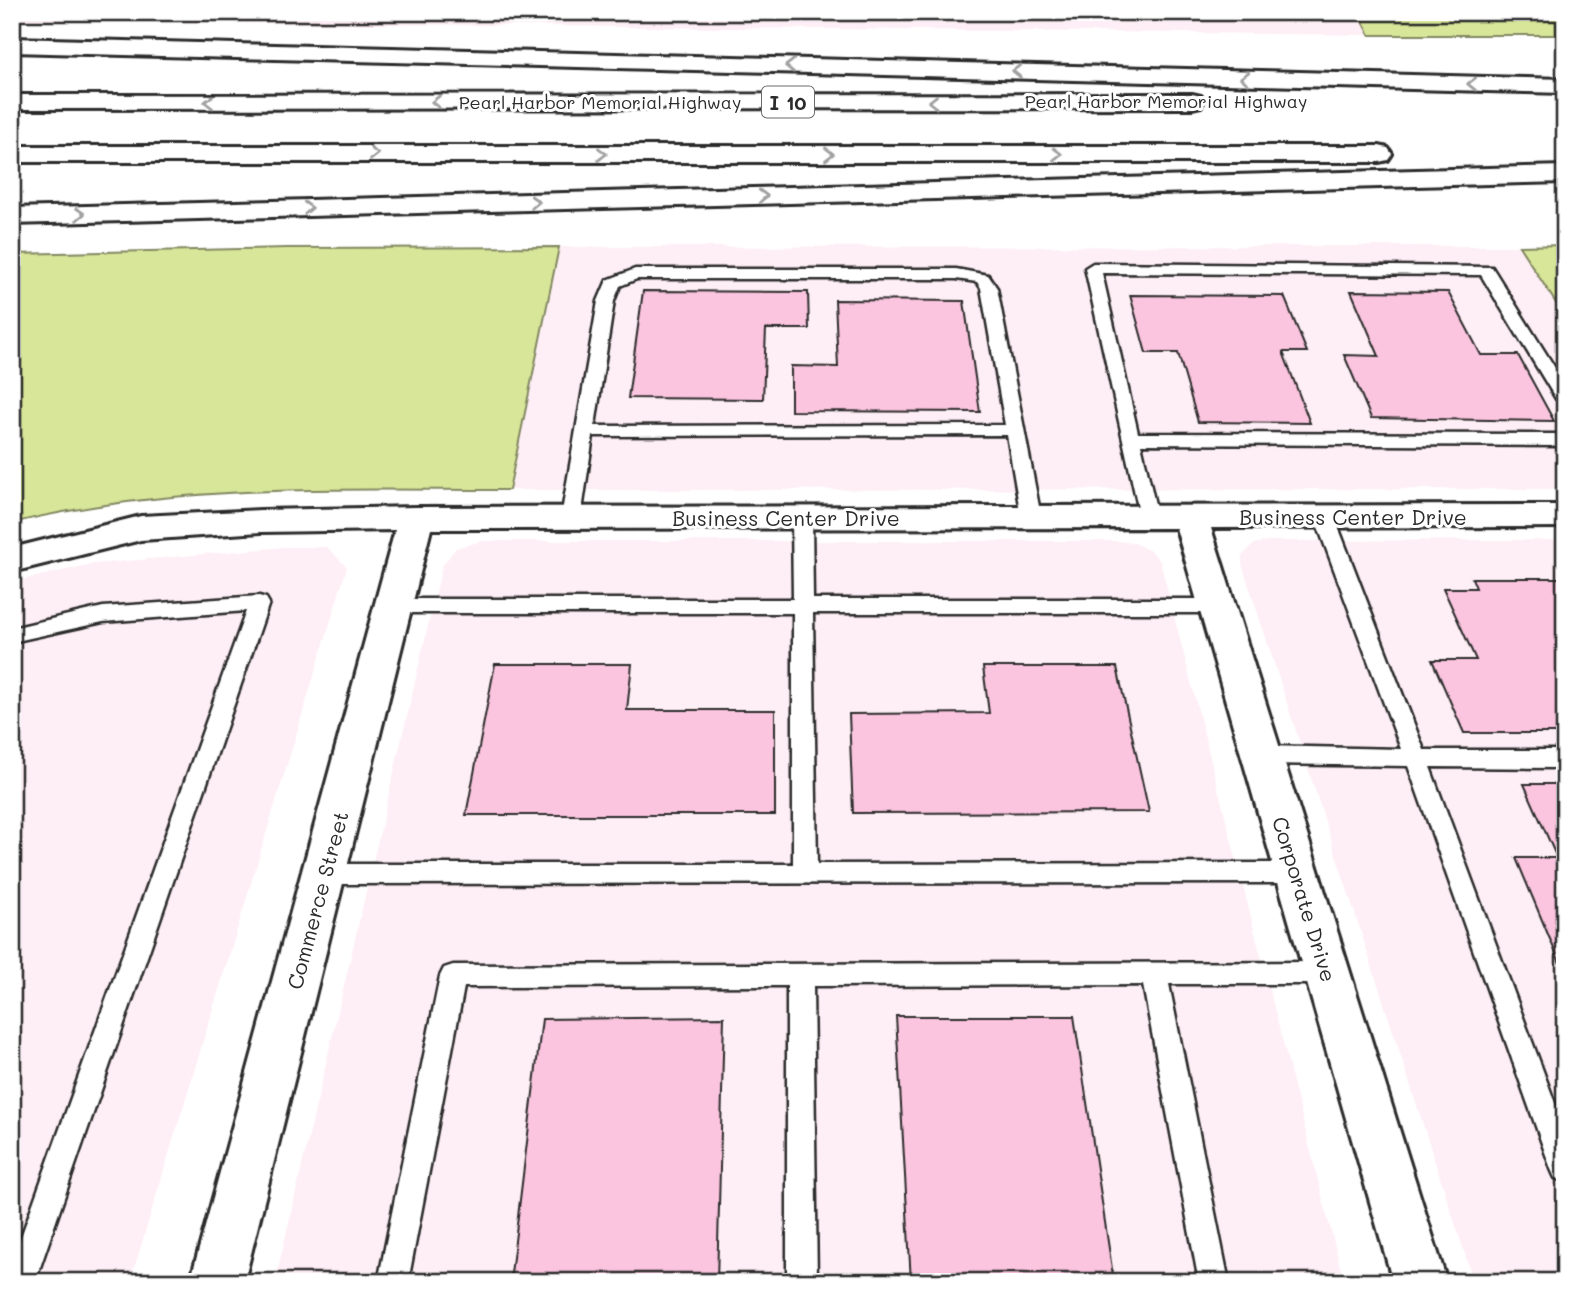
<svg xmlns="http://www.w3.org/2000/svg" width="1577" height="1294" font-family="Mali,sans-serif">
  <rect width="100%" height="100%" fill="#fff"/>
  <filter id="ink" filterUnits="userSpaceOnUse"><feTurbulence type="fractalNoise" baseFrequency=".0143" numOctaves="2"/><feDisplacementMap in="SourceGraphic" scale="14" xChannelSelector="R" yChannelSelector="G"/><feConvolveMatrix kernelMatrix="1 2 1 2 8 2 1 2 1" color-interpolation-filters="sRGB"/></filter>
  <g filter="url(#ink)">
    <!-- built -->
    <path fill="#feeef5" d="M12 12H1358L1370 35 12 20Z
      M1519 246 1565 317V489L509 490 559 247Z
      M1565 540V1282H1474L1242 564V556L1254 544 1269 541Z
      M482 541H1117L1134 543 1152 552 1160 561 1344 1282H275L442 566 456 548Z
      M285 547H327L347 567 130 1282H12V582L94 564Z"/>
    <!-- green -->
    <path fill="#d8e699" stroke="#828862" stroke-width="2" d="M1358 12H1565V35H1370Z
      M1565 245V317L1519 246Z
      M559 247 509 490C343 490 175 483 12 523V254L286 248Z"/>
    <!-- building -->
    <path fill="#fbc5df" stroke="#2b2b2b" stroke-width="2" d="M643 291 808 292 809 329H766L763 399 628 398Z
      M1351 291 1448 292 1481 355H1518L1554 421 1371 418 1344 355 1379 356Z
      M1130 295 1284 296 1307 352H1283L1310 423 1198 422 1178 353H1146Z
      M835 300 964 301 980 412 791 411V366L838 367Z
      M1472 578H1565V733H1464L1432 660H1476L1443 588H1476Z
      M495 664H632L627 710H775V815H466Z
      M983 667H1117L1149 812 853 813 849 714 989 713Z
      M1524 784H1565V975L1516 858H1557Z
      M896 1016H1074L1114 1282H911Z
      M724 1017 717 1282H510L542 1019Z"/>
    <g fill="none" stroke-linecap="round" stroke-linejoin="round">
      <defs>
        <path id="lane" d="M1093 263 1492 267 1565 384V404L1556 399 1481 275 1102 273 1138 433 1565 434V446L1141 444 1158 517 1155 521H1141L1085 268Z
          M635 269H956L988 275 997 288 1041 517 1038 521H1024L1021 517 1007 435 593 436 581 518 578 522H564L561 518 598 301 607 280ZM637 279H956L977 282 981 288 1005 425 595 426 614 301 620 286Z
          M1324 510 1331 512 1334 516 1424 750H1565V768L1430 767 1565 1130V1182L1555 1178 1551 1169 1408 766 1262 764 1254 761 1251 755 1254 749 1262 746 1401 749 1314 516 1317 512Z
          M802 511 809 513 812 517 813 599H1217L1224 601 1227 606 1224 611 1217 613H813L817 864 1298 863 1307 866 1310 873 1307 880 1298 883 324 884 315 881 312 874 315 867 324 864H793V613H394L387 611 384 606 387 601 394 599H793L792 517 795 513Z
          M259 596 266 598 269 603 35 1282H12V1262L246 611 103 622 12 642V628L103 607Z
          M1327 962 1336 965 1340 973 1336 981 1327 984H1169L1229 1282H1199L1143 985 813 986 817 1282H787V986L464 987 408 1282H378L440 976 444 968 453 965Z"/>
        <path id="street" d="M1565 505V527L1211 528 1447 1282H1393L1176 528 431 529 244 1282H190L395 530 261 532 141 540 12 572V548L141 516 261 510 416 507Z"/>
        <path id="highway" d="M12 38 1565 79V93L12 52Z
          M1192 94 1201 96 1204 101 1201 106 1192 108 12 109V95Z
          M12 146H1379L1388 148 1392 154 1388 160 1379 162H12Z
          M1565 166V182L12 224V208Z"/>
      </defs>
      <!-- lane casing -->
      <use href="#lane" stroke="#2b2b2b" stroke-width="5"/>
      <!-- street casing -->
      <use href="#street" stroke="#2b2b2b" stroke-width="6"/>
      <!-- highway casing -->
      <use href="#highway" stroke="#2b2b2b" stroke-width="6"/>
      <!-- lane -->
      <use href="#lane" fill="#fff" fill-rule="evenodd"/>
      <!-- street -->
      <use href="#street" fill="#fff" fill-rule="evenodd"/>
      <!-- highway -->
      <use href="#highway" fill="#fff" fill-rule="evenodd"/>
    </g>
    <!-- one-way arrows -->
    <defs><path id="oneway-chevron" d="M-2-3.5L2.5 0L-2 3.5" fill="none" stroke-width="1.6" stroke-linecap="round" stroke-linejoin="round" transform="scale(1.75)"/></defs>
    <g stroke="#a0a0a0">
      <use href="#oneway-chevron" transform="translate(790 66) rotate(-179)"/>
      <use href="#oneway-chevron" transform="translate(1017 71) rotate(-179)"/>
      <use href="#oneway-chevron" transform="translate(1245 78) rotate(-178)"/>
      <use href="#oneway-chevron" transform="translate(1472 84) rotate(-179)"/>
      <use href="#oneway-chevron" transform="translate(209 102) rotate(180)"/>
      <use href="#oneway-chevron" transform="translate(436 102) rotate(180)"/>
      <use href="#oneway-chevron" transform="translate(933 102) rotate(180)"/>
      <use href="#oneway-chevron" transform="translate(374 154)"/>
      <use href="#oneway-chevron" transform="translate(602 154)"/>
      <use href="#oneway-chevron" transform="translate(829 154)"/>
      <use href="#oneway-chevron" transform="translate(1057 154)"/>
      <use href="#oneway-chevron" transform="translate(763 196) rotate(-2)"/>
      <use href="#oneway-chevron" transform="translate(535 202) rotate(-2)"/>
      <use href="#oneway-chevron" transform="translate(308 208) rotate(-2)"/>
      <use href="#oneway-chevron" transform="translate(80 214) rotate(-2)"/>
    </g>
  </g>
  <g text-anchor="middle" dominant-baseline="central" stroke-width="6" stroke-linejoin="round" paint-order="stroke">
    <!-- far-street labels -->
    <g font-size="18" fill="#2b2b2b" stroke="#fff">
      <text x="1166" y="101">Pearl Harbor Memorial Highway</text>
      <text x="600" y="102">Pearl Harbor Memorial Highway</text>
    </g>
    <!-- shield labels -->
    <rect fill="#fff" stroke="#6b6b6b" stroke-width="2" x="762" y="86.5" width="52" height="31" rx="5"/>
    <g font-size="19" font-weight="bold" fill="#2b2b2b">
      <text x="788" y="102">I 10</text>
    </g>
    <!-- street labels -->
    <g font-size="21" fill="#2b2b2b" stroke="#fff">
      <text x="1353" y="516">Business Center Drive</text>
      <text x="786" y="517">Business Center Drive</text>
      <text transform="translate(1305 899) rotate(73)">Corporate Drive</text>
      <text transform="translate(317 900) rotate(-75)">Commerce Street</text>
    </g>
  </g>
  <!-- margin -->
  <rect width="1577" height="1294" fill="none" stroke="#fff" stroke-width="42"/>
  <rect x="21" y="21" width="1535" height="1252" fill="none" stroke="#2b2b2b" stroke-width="2.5" filter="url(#ink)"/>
</svg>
